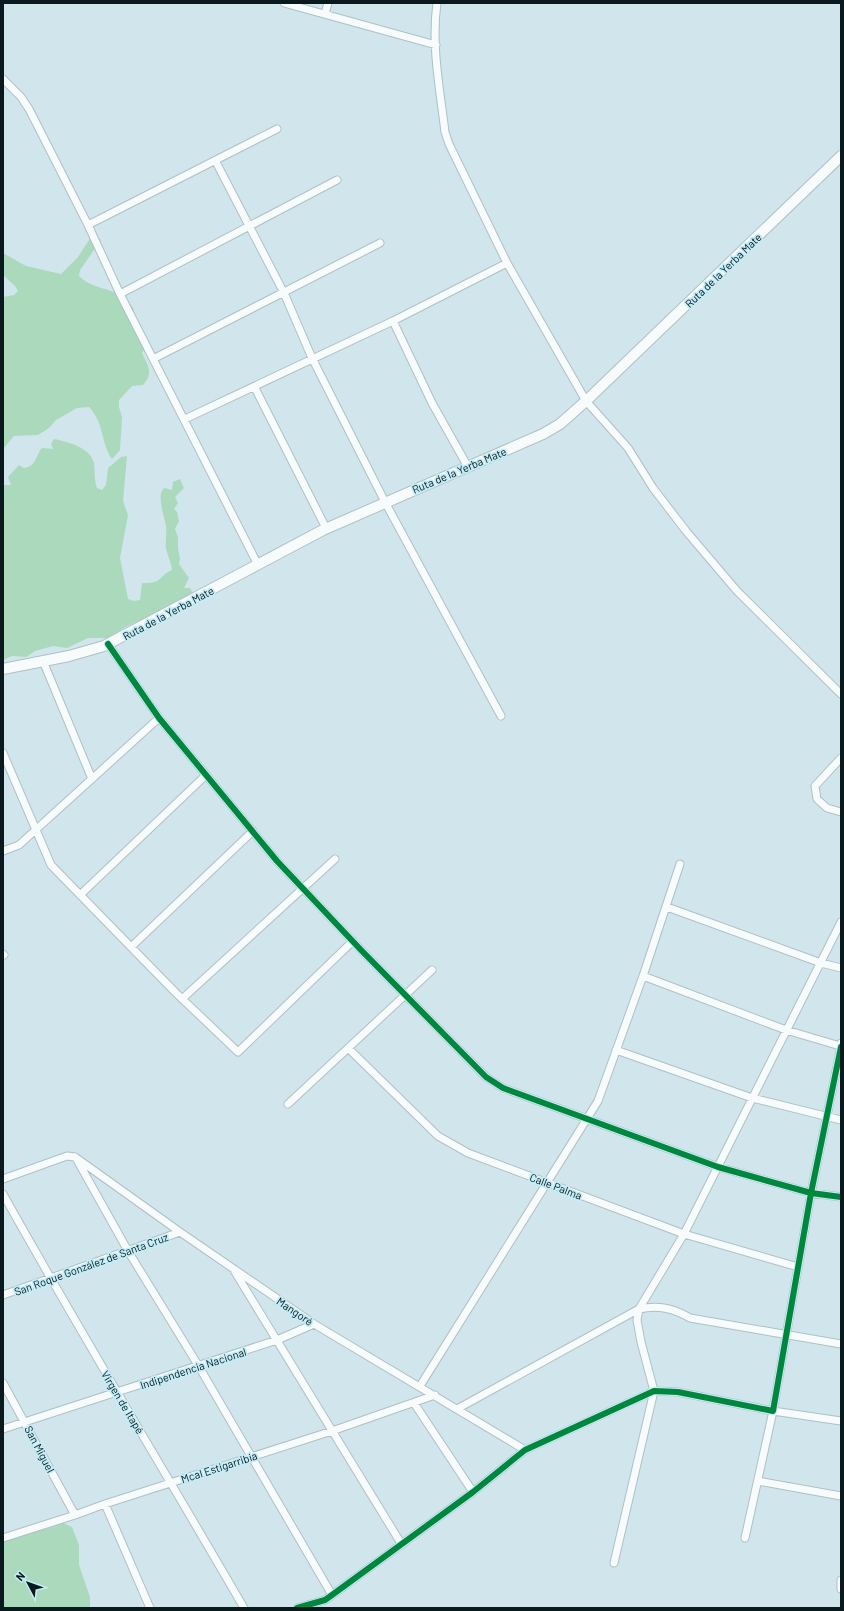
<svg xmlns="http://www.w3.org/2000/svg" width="844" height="1611" font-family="Barlow,sans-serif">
  <rect width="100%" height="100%" fill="#d0e6ec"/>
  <!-- green -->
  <path fill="#abd9bc" d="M97 236 101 240 80 270 79 276C95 292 115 285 131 305 136 310 133 316 134 322 136 331 142 340 145 348L142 353C148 366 154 373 143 385L132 386 119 400V407L122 417 120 450 112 459C100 441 105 424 89 407L77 408 56 420 49 428 38 435 14 436 3 449V297L14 295 18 291 15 286 3 275V253L26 266 61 274 78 257 91 237Z
    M54 439C68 442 90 447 94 463 95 471 94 480 97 488L102 490 106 485 108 468 121 457 127 456 123 501 128 515 120 558 128 599 134 601 140 600 142 583C163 584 158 576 172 570 171 562 168 556 166 549 165 541 167 534 166 526 165 519 155 492 165 488L172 490 173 482 180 479 184 488 175 497 178 503 174 509 177 512 179 521 175 529 178 537V549L180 558 179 564 189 578 184 588H190L193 593 171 607 162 609 149 617 127 626 108 638H88L67 648 53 646 35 651 26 657 12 656 3 660V485H11L8 477 19 465 24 468C37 466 35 456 42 448L53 449 51 444Z
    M63 1523 72 1527 79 1545V1565L90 1597V1608H3V1538C23 1532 43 1532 63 1523Z"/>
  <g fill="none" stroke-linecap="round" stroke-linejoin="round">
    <defs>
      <path id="street" d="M284 3 436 45
        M437 3C431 45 440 90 445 132L449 144 507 263 586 401 628 448 653 488 686 531 737 591 841 694
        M325 14 328 3
        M3 79 21 97 29 109 88 225 120 294 258 565
        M216 162 284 293 312 358 385 502 501 716
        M88 225 277 129
        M120 294 337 180
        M393 321 432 403 468 467
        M153 359 380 243
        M255 388 326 528
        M185 419 393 321 507 263
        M108 644 159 718 277 861 361 950 486 1077 503 1088 718 1167 811 1193 841 1197
        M43 661 92 779
        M3 753 51 865 131 947
        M841 758 815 786 817 799 827 808 841 812
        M253 831 131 947 176 993 238 1052 353 941
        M3 851 19 845 159 718
        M80 895 206 775
        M667 907 821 963 841 968
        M3 954 4 955
        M643 976 786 1030 840 1046 841 1043
        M182 999 335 859
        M348 1048 438 1136 468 1153 684 1234 798 1267
        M616 1050 752 1098 841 1120
        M288 1104 432 970
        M75 1157 180 1232 314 1324 525 1450
        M76 1158 128 1251 198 1365 332 1595
        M3 1179 67 1156 75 1157
        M3 1194C81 1334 164 1470 244 1608
        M235 1272 402 1545
        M3 1295 180 1232
        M3 1383 75 1515
        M420 1386 598 1101 643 976 680 864
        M414 1403 473 1492
        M457 1409 639 1309C658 1305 673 1308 690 1318L841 1344
        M3 1429 277 1340 314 1324
        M758 1481 841 1496
        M105 1504 150 1608
        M3 1538 75 1515 105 1504 332 1431 435 1395
        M745 1538 773 1411 841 1421
        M614 1563 654 1391 641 1342 637 1320 639 1309 684 1234 841 922
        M841 1580V1589
        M297 1608 325 1600 332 1595 473 1492 525 1450 654 1391 678 1392 773 1411 811 1193 841 1047"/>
      <path id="secondary" d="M3 669 69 656 104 646 323 530 543 434 560 424 586 401 841 156"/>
    </defs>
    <!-- street casing -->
    <use href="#street" stroke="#aec0c4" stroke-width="9"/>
    <!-- secondary casing -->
    <use href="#secondary" stroke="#aec0c4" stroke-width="12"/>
    <!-- street -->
    <use href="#street" stroke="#f8fbfc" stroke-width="7"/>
    <!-- secondary -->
    <use href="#secondary" stroke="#f8fbfc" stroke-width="10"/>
    <defs>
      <path id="cycleway" d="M108 644 159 718 277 861 361 950 486 1077 503 1088 718 1167 811 1193 841 1197
        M297 1608 325 1600 332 1595 473 1492 525 1450 654 1391 678 1392 773 1411 811 1193 841 1047"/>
    </defs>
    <!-- cycleway casing -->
    <use href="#cycleway" stroke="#c4edf8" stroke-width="8"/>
    <!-- cycleway -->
    <use href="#cycleway" stroke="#00873e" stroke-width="6"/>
  </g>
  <g text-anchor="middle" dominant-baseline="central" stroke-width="3.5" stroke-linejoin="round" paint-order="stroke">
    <!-- street labels -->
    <g font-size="11" fill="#09191d" stroke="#c4edf8">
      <text transform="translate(723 270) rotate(-44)">Ruta de la Yerba Mate</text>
      <text transform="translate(459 470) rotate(-23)">Ruta de la Yerba Mate</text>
      <text transform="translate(168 613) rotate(-28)">Ruta de la Yerba Mate</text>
      <text transform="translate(556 1186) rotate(21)">Calle Palma</text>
      <text transform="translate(91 1264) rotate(-20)">San Roque González de Santa Cruz</text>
      <text transform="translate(295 1311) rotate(34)">Mangoré</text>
      <text transform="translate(193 1368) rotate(-18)">Indipendencia Nacional</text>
      <text transform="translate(123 1402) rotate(59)">Virgen de Itapé</text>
      <text transform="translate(40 1449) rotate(62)">San Miguel</text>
      <text transform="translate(219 1467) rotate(-18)">Mcal Estigarribia</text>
    </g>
  </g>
  <!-- border -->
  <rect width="844" height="1611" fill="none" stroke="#09191d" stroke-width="8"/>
  <!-- north arrow -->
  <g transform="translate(28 1583) rotate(311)" stroke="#c4edf8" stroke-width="3" paint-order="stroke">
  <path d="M0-3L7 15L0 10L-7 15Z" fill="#09191d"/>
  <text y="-6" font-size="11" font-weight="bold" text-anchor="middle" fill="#09191d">N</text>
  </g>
</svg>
